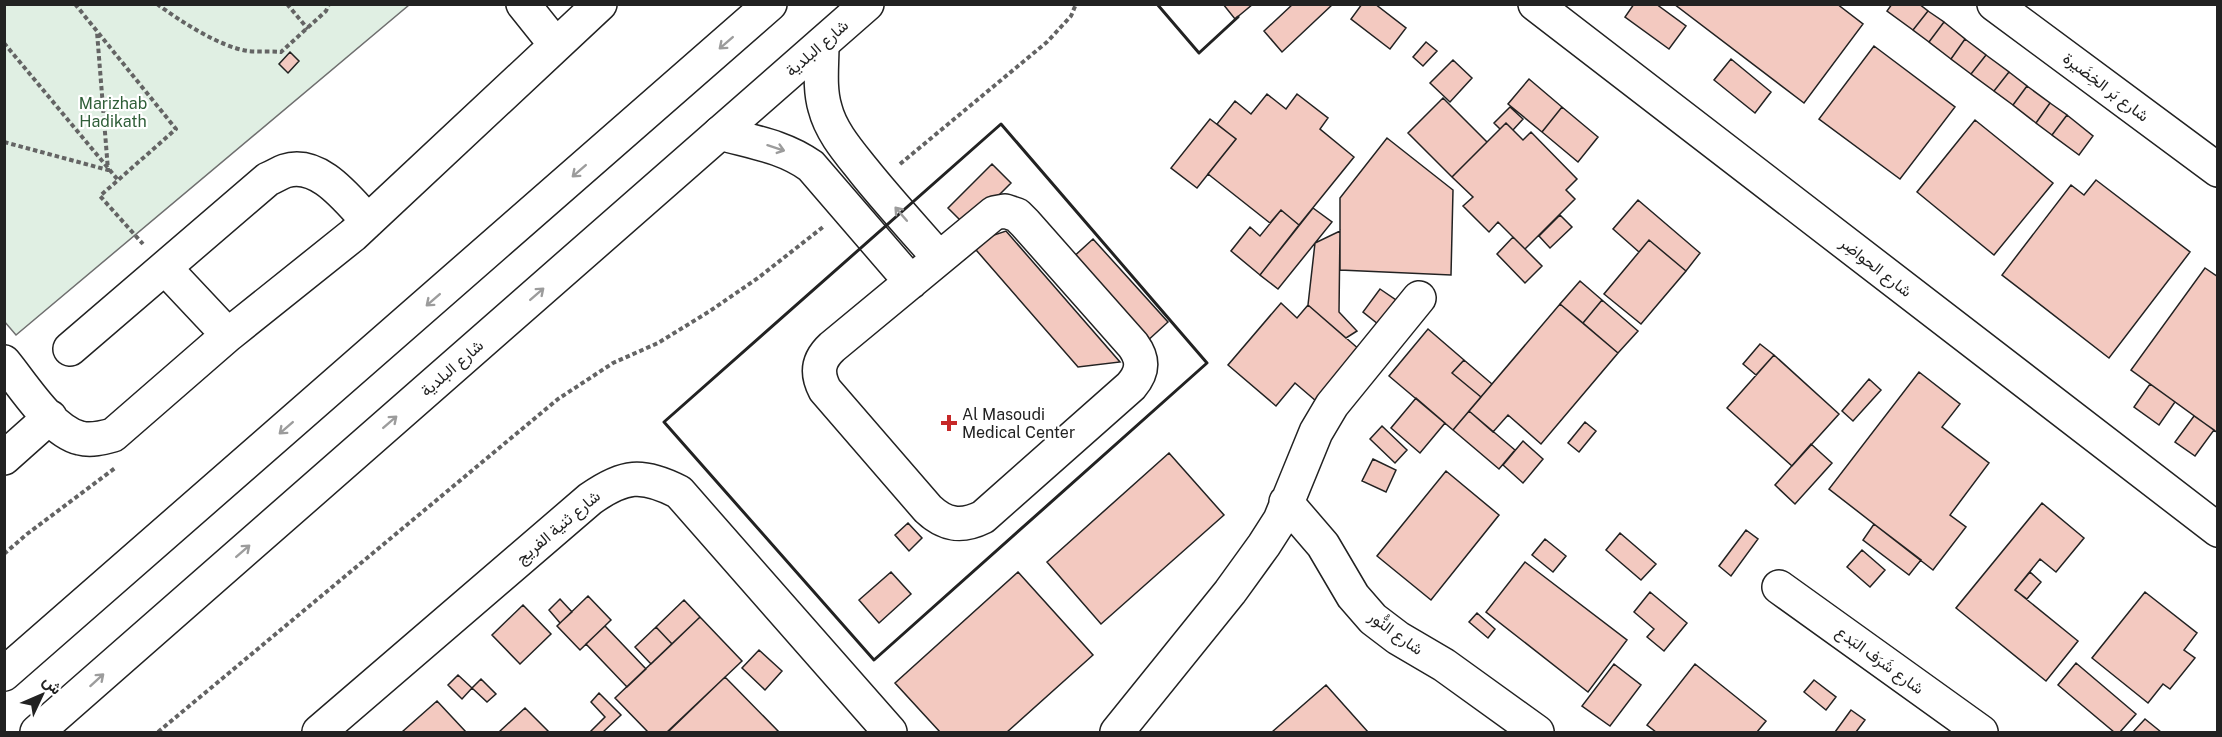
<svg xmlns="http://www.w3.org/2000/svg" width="2222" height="737" font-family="'Public Sans',Vazirmatn,sans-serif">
  <rect width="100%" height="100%" fill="#fff"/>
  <!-- green -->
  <path fill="#e0efe3" stroke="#6f6f6f" stroke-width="1.5" d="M4 5H409L16 335 4 321Z"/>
  <!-- building -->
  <path fill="#f3c9c0" stroke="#222" stroke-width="1.5" d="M1223 4H1253L1235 19Z
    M1293 4H1333L1282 52 1264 31Z
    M1362 4H1375L1406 28 1390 49 1351 19Z
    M1634 4H1656L1686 26 1669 49 1625 17Z
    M1674 4H1837L1863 24 1804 103Z
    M1892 4H1919L1928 11 1913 30 1887 11Z
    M1928 11 1944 22 1929 42 1913 30Z
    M1944 22 1965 39 1951 59 1929 42Z
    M1965 39 1986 55 1971 74 1951 59Z
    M1426 42 1437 51 1423 66 1413 57Z
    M1874 46 1955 107 1900 179 1819 119Z
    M290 52 299 61 288 73 279 64Z
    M1986 55 2009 72 1994 91 1971 74Z
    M1731 59 1771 92 1755 113 1714 80Z
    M1453 60 1472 78 1450 102 1430 83Z
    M2009 72 2027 86 2013 105 1994 91Z
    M1529 79 1562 107 1542 132 1508 104Z
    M2027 86 2050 103 2036 123 2013 105Z
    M1267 94 1286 109 1297 94 1328 118 1320 129 1354 157 1299 225 1281 210 1270 223 1208 174 1236 139 1217 124 1235 101 1251 114Z
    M1443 98 1487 142 1452 177 1408 133Z
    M2050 103 2067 115 2052 135 2036 123Z
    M1510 107 1523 119 1513 130 1506 123 1500 129 1494 123Z
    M1562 107 1598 137 1578 162 1542 132Z
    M2067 115 2093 136 2079 155 2052 135Z
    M1210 119 1236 139 1197 188 1171 168Z
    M1975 120 2053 183 1994 255 1917 192Z
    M1506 123 1523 140 1531 132 1577 179 1566 190 1575 199 1525 249 1498 222 1489 232 1463 206 1473 197 1452 177Z
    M1387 138 1453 190 1451 275 1340 270V198Z
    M992 164 1011 183 967 227 948 208Z
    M2096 180 2190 252 2109 358 2002 275 2071 185 2084 195Z
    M1638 200 1700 253 1686 271 1649 240 1639 252 1613 229Z
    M1313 208 1332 222 1278 289 1260 275Z
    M1281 210 1299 225 1260 275 1231 251 1250 227 1260 236Z
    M1560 215 1572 227 1550 248 1539 236Z
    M1006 231 1120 362 1078 367 970 243Z
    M1340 231 1339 312 1357 331 1346 338 1308 305 1315 243Z
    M1513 237 1542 266 1525 283 1497 254Z
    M1093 239 1168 322 1145 343 1070 260Z
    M1649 240 1686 271 1641 324 1604 294Z
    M2205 268 2218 277V433L2131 370Z
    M1580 281 1602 300 1583 323 1560 304Z
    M1380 289 1396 300 1378 324 1363 312Z
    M1602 300 1638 331 1618 353 1583 323Z
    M1281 303 1297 318 1308 305 1360 350 1316 401 1295 383 1276 406 1228 365Z
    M1560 304 1618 353 1541 444 1508 415 1493 432 1469 411Z
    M1428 329 1464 360 1452 373 1481 397 1453 430 1389 376Z
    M1760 344 1774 355 1756 375 1743 364Z
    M1774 355 1839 414 1792 466 1727 408Z
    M1464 360 1492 384 1481 397 1452 373Z
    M1919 372 1960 404 1942 427 1989 463 1950 515 1966 527 1933 570 1829 489Z
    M1869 379 1881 390 1853 421 1842 411Z
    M2150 384 2175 402 2159 425 2134 407Z
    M1416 398 1445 423 1420 453 1391 428Z
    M1469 411 1515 450 1499 469 1453 430Z
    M2194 416 2214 430 2195 456 2175 442Z
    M1585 422 1596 431 1579 452 1568 443Z
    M1382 426 1407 450 1395 463 1370 439Z
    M1523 441 1543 459 1523 483 1503 465Z
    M1811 444 1832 463 1795 504 1775 485Z
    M1169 453 1224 515 1101 624 1047 562Z
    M1373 459 1396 470 1386 492 1362 481Z
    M1446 471 1499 515 1431 600 1377 556Z
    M2042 503 2084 538 2056 572 2040 559 2015 590 2078 641 2046 681 1956 608Z
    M908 523 922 538 909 551 895 535Z
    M1874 524 1921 560 1909 575 1863 540Z
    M1746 530 1758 539 1731 576 1719 566Z
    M1620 533 1656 564 1641 580 1606 550Z
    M1545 539 1566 556 1553 572 1532 555Z
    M1862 550 1885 570 1870 587 1847 567Z
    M1525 562 1627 640 1588 692 1486 612Z
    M891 572 911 594 879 623 859 600Z
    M1018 572 1093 655 1007 732H940L895 683Z
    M2030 572 2041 582 2027 599 2015 590Z
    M1650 592 1687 623 1664 651 1647 637 1654 629 1634 612Z
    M2145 592 2197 633 2184 650 2195 658 2170 689 2163 684 2148 703 2092 658Z
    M588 596 611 620 580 650 557 626Z
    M560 599 572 612 560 623 549 610Z
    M684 600 700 617 672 644 656 627Z
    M523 605 551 634 520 664 492 635Z
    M1477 613 1495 629 1488 638 1469 622Z
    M700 617 742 661 667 732H648L615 698Z
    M605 626 646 669 627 687 586 644Z
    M656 627 672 644 651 664 635 647Z
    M759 650 782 671 765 690 742 668Z
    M2076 663 2136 714 2120 732H2114L2058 685Z
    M1614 664 1641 685 1610 726 1582 706Z
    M1695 664 1766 721 1757 732H1656L1647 725Z
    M458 675 472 688 462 699 448 685Z
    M725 677 779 732H670L669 731Z
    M481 679 496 694 487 702 472 688Z
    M1814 680 1836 697 1826 710 1804 692Z
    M1326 685 1368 732H1272Z
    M599 693 621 715 603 732H590L605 717 591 702Z
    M437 701 466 732H402Z
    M525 708 549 732H499Z
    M1851 710 1865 720 1856 732H1835Z
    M2145 719 2161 732H2133Z"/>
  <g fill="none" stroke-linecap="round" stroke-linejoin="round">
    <defs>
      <path id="minor" d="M523 4 555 44
        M1535 4 2218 530
        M1994 4 2218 170
        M822 44C822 65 819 88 825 108 831 132 849 152 864 171 888 201 914 229 939 258
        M720 133C752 142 783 146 811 166L911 282
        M1005 211 1017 215 1025 223 1133 345C1144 360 1143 372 1131 386L983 517C961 528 945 525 928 509L825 390C816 373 818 360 832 347L994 213Z
        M165 268 228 335
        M70 349 268 179C274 177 279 173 285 171 319 160 348 200 368 221
        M4 362C23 385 51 431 80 438 91 441 102 438 113 435L228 335 353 235 600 4
        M4 458 50 417
        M1286 502 1323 545 1353 596 1373 619 1398 638 1444 665 1537 732
        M1779 587 1981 732
        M319 732 590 499C624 475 642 473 679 492L890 732
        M1117 732 1230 592 1264 545 1280 520 1316 432 1332 405 1419 298"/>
      <path id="major" d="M4 674 770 4
        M37 732 867 4"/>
    </defs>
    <!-- minor casing -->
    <use href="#minor" stroke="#222" stroke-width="36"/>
    <!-- major casing -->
    <use href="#major" stroke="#222" stroke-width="36"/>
    <!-- path -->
    <path stroke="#646464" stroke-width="4" stroke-dasharray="4.5 3" stroke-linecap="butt" d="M75 4 176 129 100 196 143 244
      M157 4C180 21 220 47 248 51 259 52 271 51 281 52L326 11 329 4
      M287 4 308 29
      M4 43 118 180
      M4 142 108 170 97 32
      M900 164 1047 42 1071 16 1076 4
      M4 554 27 534 115 468
      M158 732 558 399 613 363 658 343 710 311 758 278 823 227"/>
    <!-- minor -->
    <use href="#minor" stroke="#fff" stroke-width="33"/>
    <!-- major -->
    <use href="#major" stroke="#fff" stroke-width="33"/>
    <!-- wall -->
    <path stroke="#222" stroke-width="3" d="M1157 4 1199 53 1238 17
      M1001 124 1207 363 874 660 664 422Z"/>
  </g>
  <!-- one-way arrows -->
  <defs><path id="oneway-shaft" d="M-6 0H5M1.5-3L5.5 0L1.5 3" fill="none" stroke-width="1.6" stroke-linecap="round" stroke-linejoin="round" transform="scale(1.5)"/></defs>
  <g stroke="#9c9c9c">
    <use href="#oneway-shaft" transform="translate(726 43) rotate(139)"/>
    <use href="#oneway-shaft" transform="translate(776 148) rotate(18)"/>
    <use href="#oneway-shaft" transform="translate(579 171) rotate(139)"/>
    <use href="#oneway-shaft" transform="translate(901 214) rotate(-131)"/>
    <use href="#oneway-shaft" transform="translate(537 294) rotate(-41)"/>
    <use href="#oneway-shaft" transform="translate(433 300) rotate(139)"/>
    <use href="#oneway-shaft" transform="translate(390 422) rotate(-41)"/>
    <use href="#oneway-shaft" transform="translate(286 428) rotate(139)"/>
    <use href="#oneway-shaft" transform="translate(243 551) rotate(-41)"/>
    <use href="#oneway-shaft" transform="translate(97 680) rotate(-42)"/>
  </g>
  <!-- markers -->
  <path fill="#c62828" stroke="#fff" stroke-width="2" d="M946 414h6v6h6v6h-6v6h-6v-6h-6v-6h6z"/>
  <g text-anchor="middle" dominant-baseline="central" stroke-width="4.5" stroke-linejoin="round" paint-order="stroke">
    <!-- street labels -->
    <g font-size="16" fill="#222" stroke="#fff">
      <text transform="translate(817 48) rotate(-41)">شارع البلدية</text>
      <text transform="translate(2106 87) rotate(37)">شارع بَر الخِضَيرة</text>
      <text transform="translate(1876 267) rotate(38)">شارع الحواضِر</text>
      <text transform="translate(452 368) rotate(-41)">شارع البلدية</text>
      <text transform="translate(558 527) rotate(-40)">شارع ثنية الفريج</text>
      <text transform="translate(1396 633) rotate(36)">شارع النُّور</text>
      <text transform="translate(1880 660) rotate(36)">شارع شَرَف البَدع</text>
    </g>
    <!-- park labels -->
    <g font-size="16" fill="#2f5e38" stroke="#fff">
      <text x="113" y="103">Marizhab<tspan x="113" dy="18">Hadikath</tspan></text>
    </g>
    <!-- poi labels -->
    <g font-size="16" fill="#222" stroke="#fff" text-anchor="start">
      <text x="962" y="414">Al Masoudi<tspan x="962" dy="18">Medical Center</tspan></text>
    </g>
  </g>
  <!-- border -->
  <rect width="2222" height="737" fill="none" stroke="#222222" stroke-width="12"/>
  <!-- north arrow -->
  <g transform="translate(42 695) rotate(46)" stroke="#ffffff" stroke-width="4.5" paint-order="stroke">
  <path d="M0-4.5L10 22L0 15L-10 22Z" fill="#222222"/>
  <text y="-9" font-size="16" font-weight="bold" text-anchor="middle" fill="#222222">ش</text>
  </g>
</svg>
